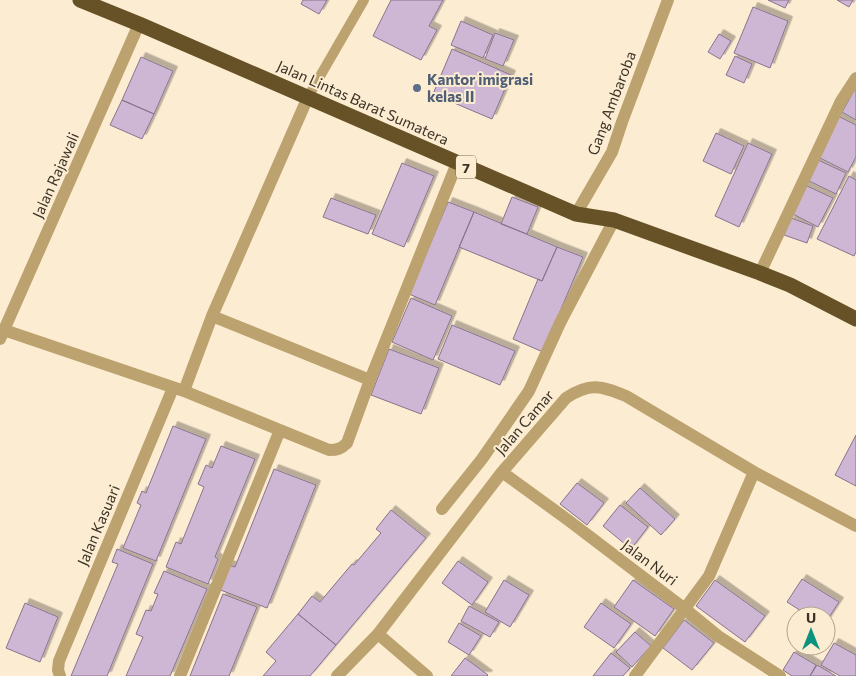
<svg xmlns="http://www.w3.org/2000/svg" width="856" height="676" font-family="Commissioner,sans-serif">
  <defs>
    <filter id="shadow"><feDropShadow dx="4.5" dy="-4.5" stdDeviation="0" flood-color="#0004"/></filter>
  </defs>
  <rect width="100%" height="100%" fill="#fcecd2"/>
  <!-- building -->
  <path fill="#cdb7d4" stroke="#88738f" filter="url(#shadow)" d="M303 0H327L319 14 301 4Z
    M391 0H443L429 26 437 30 421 60 373 36Z
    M768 0H789L785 8Z
    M837 0H853L849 7Z
    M753 7 788 21 770 68 734 53Z
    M461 21 493 35 483 58 451 45Z
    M495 33 514 40 503 66 485 59Z
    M719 34 731 41 720 59 708 52Z
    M452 49 511 75 492 119 433 94Z
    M735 56 752 64 744 83 726 75Z
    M141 57 173 71 154 114 122 100Z
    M855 89 856 90V120L842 112Z
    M122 100 154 114 142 139 110 125Z
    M838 116 856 125V157L848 172 818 157Z
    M716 133 744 146 731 174 703 161Z
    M748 143 772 154 739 227 715 216Z
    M816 159 846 173 836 194 807 180Z
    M402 163 434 176 404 247 372 234Z
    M849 176 856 180V252L854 256 817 239Z
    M805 185 833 198 818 227 791 213Z
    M512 197 538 207 527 234 501 224Z
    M331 198 376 215 368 234 323 217Z
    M448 202 474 212 435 305 409 294Z
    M474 212 557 247 542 281 459 247Z
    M791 218 813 226 807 243 784 235Z
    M557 247 583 257 543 352 513 339 538 279 542 281Z
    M411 298 452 316 433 360 392 342Z
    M452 325 515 351 500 385 438 359Z
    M389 349 439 368 421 414 371 395Z
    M173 426 206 439 156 561 123 548 141 505 137 503 142 491 146 493Z
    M856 435V486L835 475Z
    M221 446 255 459 215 557 218 559 208 584 166 567 176 542 181 544 204 487 198 484 206 465 212 468Z
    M274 469 316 485 267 608 218 589 228 565 235 567Z
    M577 483 604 503 587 525 560 504Z
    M640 488 675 519 661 535 626 503Z
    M620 505 648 527 631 549 603 526Z
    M391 510 426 538 336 645 298 614 312 596 320 602 352 564 354 565 381 533 376 529Z
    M117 549 153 564 107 676H71L118 564 112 562Z
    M458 561 488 582 472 605 442 583Z
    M164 571 207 589 170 676H126L143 637 136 634 146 610 151 611 158 594 154 593Z
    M802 579 839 602 826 622V616H809L787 602Z
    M504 580 529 595 510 627 485 612Z
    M633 580 674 609 655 636 614 607Z
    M715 580 765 616 745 642 696 606Z
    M223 594 257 607 229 676H190Z
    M25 603 58 617 40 662 6 648Z
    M601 603 631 624 614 648 584 627Z
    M469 606 499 622 490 637 461 621Z
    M298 614 336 645 310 676H263L276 661 266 652Z
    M684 620 714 643 692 670 663 648Z
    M459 623 481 636 469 655 448 642Z
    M635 632 651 646 632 667 616 652Z
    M834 643 856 655V676H840L821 665Z
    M794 652 816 665 810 676H792L783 670Z
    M611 653 630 668 623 676H593Z
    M465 658 488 675 487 676H451Z
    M817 665 836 676H810Z"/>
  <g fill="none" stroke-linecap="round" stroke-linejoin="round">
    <!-- lane -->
    <path stroke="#bca26f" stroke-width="10" d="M308 97 364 0"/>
    <!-- street -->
    <path stroke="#bca26f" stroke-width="12" d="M576 214 612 152 622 122 668 0
      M760 273 841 101 856 78
      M212 316 370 380
      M4 330 184 391 329 450C337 450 341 449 347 443L370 380 457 163
      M0 339 139 24
      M184 391 212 316 308 97
      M502 472 568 520 685 609 718 636 780 676
      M442 509 482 459 529 391 560 323 614 220
      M378 634 427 676
      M60 676 58 670 59 661 173 388
      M180 676 280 430
      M337 676 378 634 502 472 566 398C590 382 601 386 626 396L754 472 856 526
      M635 676 709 576 754 472"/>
    <!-- highway -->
    <path stroke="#665226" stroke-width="15" d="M80 0 139 24 576 214 614 220 760 273 790 285 856 319"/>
  </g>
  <!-- markers -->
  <circle fill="#5c6f8a" stroke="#fcecd2" stroke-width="2" cx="417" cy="88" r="5"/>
  <g text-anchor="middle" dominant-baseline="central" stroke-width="4" stroke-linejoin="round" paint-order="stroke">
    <!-- shield labels -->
    <rect fill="#fcecd2" stroke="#766b5a" stroke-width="1" x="456" y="155.5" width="20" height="23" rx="4"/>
    <g font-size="14" font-weight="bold" fill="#3c3427">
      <text x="466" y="167">7</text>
    </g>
    <!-- service labels -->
    <g font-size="15" font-weight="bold" fill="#4e5e75" stroke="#fcecd2" text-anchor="start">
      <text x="427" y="79">Kantor imigrasi<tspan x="427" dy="17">kelas II</tspan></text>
    </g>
    <!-- street labels -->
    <g font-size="15" fill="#3c3427" stroke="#fcecd2">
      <text transform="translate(363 102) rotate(24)">Jalan Lintas Barat Sumatera</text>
      <text transform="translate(611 103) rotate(-69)">Gang Ambaroba</text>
      <text transform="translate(55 175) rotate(-66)">Jalan Rajawali</text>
      <text transform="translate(524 422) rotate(-49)">Jalan Camar</text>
      <text transform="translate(98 525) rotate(-67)">Jalan Kasuari</text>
      <text transform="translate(650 562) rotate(37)">Jalan Nuri</text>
    </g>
  </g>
  <!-- north arrow -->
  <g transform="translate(811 631)"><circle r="24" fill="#fcecd2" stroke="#afa28e"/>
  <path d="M0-4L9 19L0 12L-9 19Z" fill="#0c937e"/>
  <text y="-8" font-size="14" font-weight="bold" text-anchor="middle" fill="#3c3427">U</text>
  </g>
</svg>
